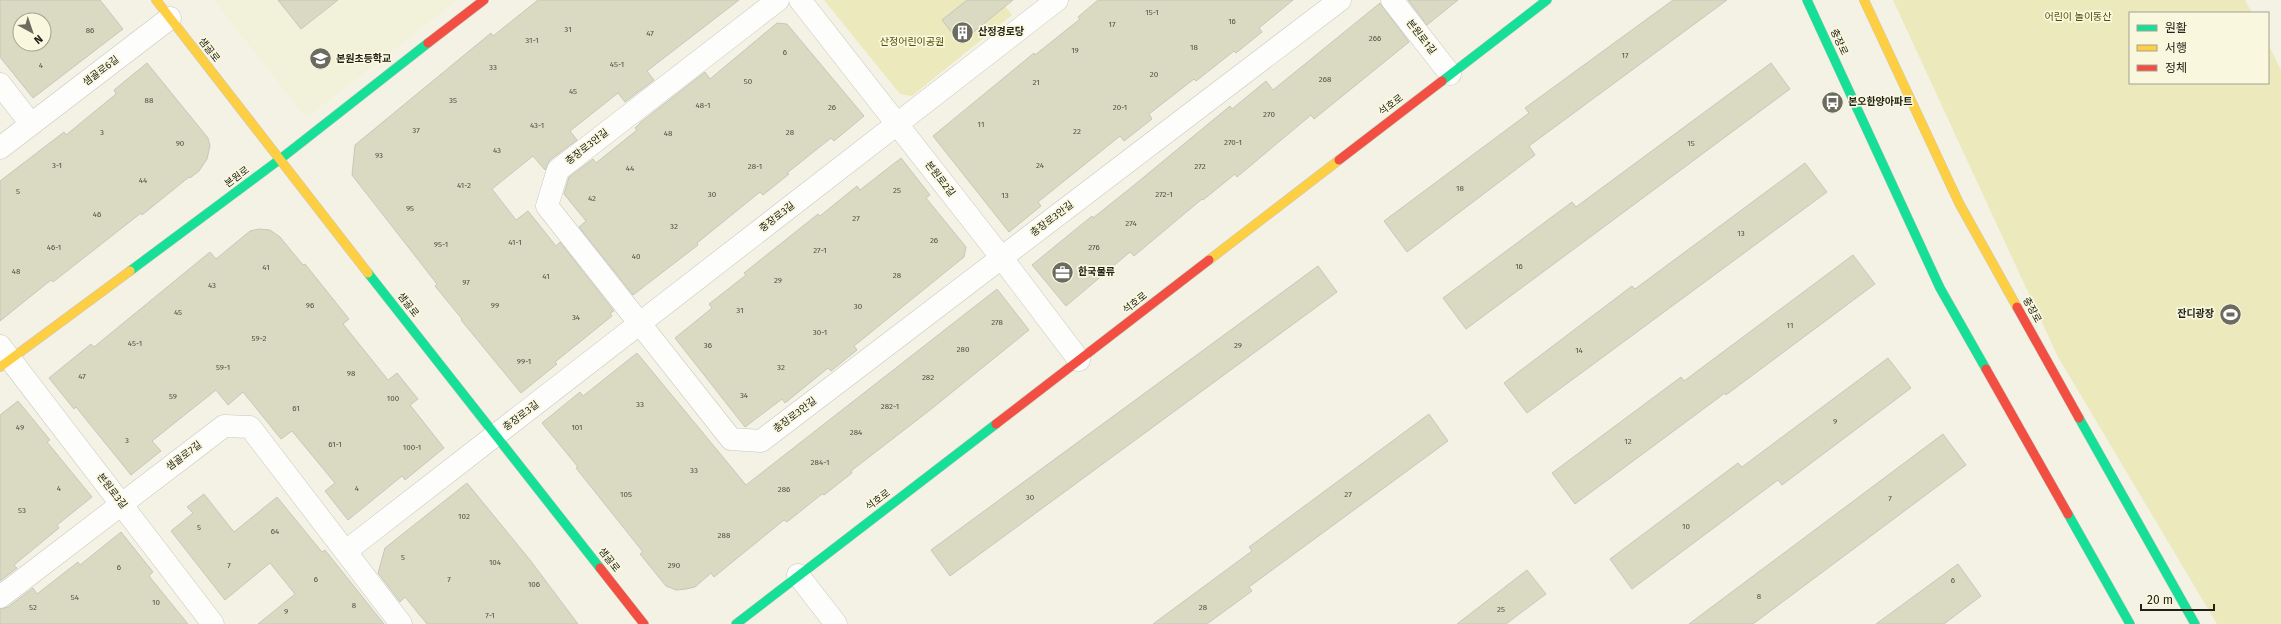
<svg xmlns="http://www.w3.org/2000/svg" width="2281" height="624" font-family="'Fira Sans','Noto Sans KR',sans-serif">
  <rect width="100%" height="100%" fill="#f3f2e5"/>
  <!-- built -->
  <path fill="#f2f1d9" d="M214 0H457L306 118Z"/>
  <!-- green -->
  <path fill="#ece9bc" d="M824 0H1000L1012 15 912 96 900 94Z
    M1893 0H2245L2252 13H2130V83H2268V44L2281 70V624H2217L2058 357Z"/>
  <!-- building -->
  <path fill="#dad9c1" stroke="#c7c7bc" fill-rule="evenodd" d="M0 0H100L123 29 33 98 0 57ZM20 20H44V44H20Z
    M278 0H338L301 29Z
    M538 0H739L647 71 654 80 625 102 618 93 570 131 577 140 550 160 545 170 533 156 492 189 516 220 528 211 556 246 560 242 614 311 610 313 612 316 555 362 557 364 521 393 461 320 462 319 435 286 437 284 352 175 355 145 491 33 493 36Z
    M967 0H1013L960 43 942 20Z
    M1098 0H1293L1259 28 1262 32 1236 53 1234 51 1196 81 1194 79 1149 114 1152 119 1124 141 1120 136 1038 202 1041 206 1009 232 933 136 1034 53 1035 55 1080 19 1078 17Z
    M1408 0H1458L1427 25Z
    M1673 0H1727L1529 146 1535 155 1407 252 1384 221 1529 113 1525 108Z
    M1380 3 1409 42 1314 119 1311 115 1237 177 1235 174 1203 200 1202 199 1134 256 1130 252 1066 306 1032 265 1092 216 1093 218 1133 186 1230 106 1232 109 1266 81 1273 90Z
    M777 23 787 24 864 116 834 141 831 138 787 173 789 174 763 195 760 192 697 243 698 245 633 295 579 227 586 221 564 194 569 177 593 159 596 163 637 130 635 128 641 122 705 72 710 79Z
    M147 63 208 138 210 146 207 159 199 171 190 178 189 177 142 215 141 213 53 282 51 280 0 321V181L64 132 66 135 116 94 114 90Z
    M1771 63 1790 89 1466 329 1443 298 1572 202 1576 207Z
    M901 158 930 195 926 198 966 247 964 257 854 346 857 350 831 371 828 368 785 403 782 399 745 427 675 338 712 308 709 304 746 275 744 273 818 214 820 216 857 186 860 190Z
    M1805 163 1827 192 1527 413 1504 383 1632 286 1635 289Z
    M259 229 270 230 280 237 303 265 305 264 349 319 343 324 388 380 397 373 418 399 410 405 444 448 405 480 402 476 348 520 325 491 335 483 292 431 281 439 243 392 228 405 216 390 152 441 161 451 131 475 76 407 74 409 49 378 91 344 94 347 210 252 216 259 250 231Z
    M1853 255 1875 284 1726 395 1725 393 1575 504 1552 473 1681 377 1684 381Z
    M1318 266 1337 292 950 576 931 550Z
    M997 289 1029 330 930 410 851 471 852 473 824 495 822 494 787 522 784 520 714 577 711 573 695 587 686 589 676 590 666 586 640 554 643 552 576 468 578 467 542 423 580 392 583 396 637 353 746 485Z
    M1888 358 1911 388 1782 485 1778 480 1632 589 1610 559 1738 463 1742 467Z
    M18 401 50 440 47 442 92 497 57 525 59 528 14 565 17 568 0 581V415Z
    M1429 414 1448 441 1249 587 1252 591 1207 624H1153L1252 551 1249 547Z
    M1943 434 1966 465 1753 624H1689Z
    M467 483 530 560 578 624H427L405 597 400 602 378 573 385 548Z
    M204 494 234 532 277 497 322 552 325 550 384 624H258L295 594 270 563 225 600 171 531 193 513 187 507Z
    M121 532 153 572 149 576 188 624H0V609L8 607 33 588 37 594 78 562 80 565Z
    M1958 564 1981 596 1944 624H1876Z
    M1527 570 1546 594 1506 624H1457Z"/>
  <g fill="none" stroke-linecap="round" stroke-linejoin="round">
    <defs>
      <path id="street" d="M778 0 558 170 547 206 731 439 761 441 1340 0
        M800 0 1001 257 1079 360
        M1392 0 1450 74
        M0 84 31 124
        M0 148 170 18
        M0 346 213 624
        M346 551 1057 0
        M798 575 836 624
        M0 597 224 426 250 427 401 624"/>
      <path id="fast" d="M1807 0 1940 288 1986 369
        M1442 81 1547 0
        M130 271 279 160 428 43
        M368 273 600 568
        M2079 418 2195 624
        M2068 514 2130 624
        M736 624 996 424"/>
      <path id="slow" d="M156 0 368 273
        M1864 0 1959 203 2017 307
        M1209 260 1339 160
        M0 367 130 271"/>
      <path id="jam" d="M428 43 484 0
        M1339 160 1442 81
        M2017 307 2079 418
        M1986 369 2068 514
        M996 424 1209 260
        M600 568 644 624"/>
    </defs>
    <!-- street casing -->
    <use href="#street" stroke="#c8c7bd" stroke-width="23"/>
    <!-- fast casing -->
    <use href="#fast" stroke="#c8c7bd" stroke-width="10"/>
    <!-- slow casing -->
    <use href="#slow" stroke="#c8c7bd" stroke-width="10"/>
    <!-- jam casing -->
    <use href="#jam" stroke="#c8c7bd" stroke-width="10"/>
    <!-- street -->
    <use href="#street" stroke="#fdfdfb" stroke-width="22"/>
    <!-- fast -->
    <use href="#fast" stroke="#16e098" stroke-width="9"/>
    <!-- slow -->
    <use href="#slow" stroke="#ffcf43" stroke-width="9"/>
    <!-- jam -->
    <use href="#jam" stroke="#f24e42" stroke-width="9"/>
  </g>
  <!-- icons -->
  <defs>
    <symbol id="building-disc" viewBox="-11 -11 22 22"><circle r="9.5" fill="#6c6b60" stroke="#f9f8df"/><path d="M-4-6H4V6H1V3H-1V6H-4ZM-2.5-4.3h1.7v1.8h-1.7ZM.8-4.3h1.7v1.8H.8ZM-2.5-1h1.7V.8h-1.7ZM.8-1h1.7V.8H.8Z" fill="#fff"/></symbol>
    <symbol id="school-disc" viewBox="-11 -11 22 22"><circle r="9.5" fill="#6c6b60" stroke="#f9f8df"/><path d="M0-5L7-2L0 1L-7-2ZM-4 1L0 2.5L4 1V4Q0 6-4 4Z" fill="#fff"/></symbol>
    <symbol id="bus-disc" viewBox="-11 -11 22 22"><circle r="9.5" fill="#6c6b60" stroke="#f9f8df"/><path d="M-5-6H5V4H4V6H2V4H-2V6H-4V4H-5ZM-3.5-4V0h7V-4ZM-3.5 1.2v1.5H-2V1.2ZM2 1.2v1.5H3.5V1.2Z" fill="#fff"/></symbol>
    <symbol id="office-disc" viewBox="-11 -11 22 22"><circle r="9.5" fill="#6c6b60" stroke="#f9f8df"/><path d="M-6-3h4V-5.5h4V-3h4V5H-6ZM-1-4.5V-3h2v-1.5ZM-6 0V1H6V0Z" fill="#fff"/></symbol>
    <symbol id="stadium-disc" viewBox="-11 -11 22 22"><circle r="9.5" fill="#6c6b60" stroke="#f9f8df"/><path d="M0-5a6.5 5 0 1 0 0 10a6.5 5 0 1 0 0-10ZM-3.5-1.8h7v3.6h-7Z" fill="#fff"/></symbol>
  </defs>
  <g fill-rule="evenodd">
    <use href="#building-disc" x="950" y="20" width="25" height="25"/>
    <use href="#school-disc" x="308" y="46" width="25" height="25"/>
    <use href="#bus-disc" x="1820" y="90" width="25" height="25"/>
    <use href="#office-disc" x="1050" y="260" width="25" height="25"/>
    <use href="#stadium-disc" x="2218" y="302" width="25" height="25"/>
  </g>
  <g text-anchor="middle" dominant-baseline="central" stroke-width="3.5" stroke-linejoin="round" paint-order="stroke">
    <!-- number labels -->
    <g font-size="8" fill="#515043">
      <text x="1152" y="12">15-1</text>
      <text x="1232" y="21">16</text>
      <text x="1112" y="24">17</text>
      <text x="568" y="29">31</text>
      <text x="90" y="30">86</text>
      <text x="650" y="33">47</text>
      <text x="1375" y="38">266</text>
      <text x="532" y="40">31-1</text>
      <text x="1194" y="47">18</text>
      <text x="1075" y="50">19</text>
      <text x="785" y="52">6</text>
      <text x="1625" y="55">17</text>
      <text x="617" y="64">45-1</text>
      <text x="41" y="65">4</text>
      <text x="493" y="67">33</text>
      <text x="1154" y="74">20</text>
      <text x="1325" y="79">268</text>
      <text x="748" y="81">50</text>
      <text x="1036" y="82">21</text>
      <text x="573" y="91">45</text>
      <text x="149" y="100">88</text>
      <text x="453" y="100">35</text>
      <text x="703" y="105">48-1</text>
      <text x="832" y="107">26</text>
      <text x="1120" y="107">20-1</text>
      <text x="1269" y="114">270</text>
      <text x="981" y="124">11</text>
      <text x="537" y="125">43-1</text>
      <text x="416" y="130">37</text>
      <text x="1077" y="131">22</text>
      <text x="102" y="132">3</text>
      <text x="790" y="132">28</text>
      <text x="668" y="133">48</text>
      <text x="1233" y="142">270-1</text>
      <text x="180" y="143">90</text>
      <text x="1691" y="143">15</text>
      <text x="497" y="150">43</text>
      <text x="379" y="155">93</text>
      <text x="57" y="165">3-1</text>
      <text x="1040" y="165">24</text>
      <text x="755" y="166">28-1</text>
      <text x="1200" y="166">272</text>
      <text x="630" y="168">44</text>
      <text x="143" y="180">44</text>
      <text x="464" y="185">41-2</text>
      <text x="1460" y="188">18</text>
      <text x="897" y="190">25</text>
      <text x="18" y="191">5</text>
      <text x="712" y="194">30</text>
      <text x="1164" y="194">272-1</text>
      <text x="1005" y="195">13</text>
      <text x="592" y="198">42</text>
      <text x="410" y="208">95</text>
      <text x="97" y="214">46</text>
      <text x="856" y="218">27</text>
      <text x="1131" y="223">274</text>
      <text x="674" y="226">32</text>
      <text x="1741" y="233">13</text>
      <text x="934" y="240">26</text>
      <text x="515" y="242">41-1</text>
      <text x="441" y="244">95-1</text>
      <text x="54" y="247">46-1</text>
      <text x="1094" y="247">276</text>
      <text x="820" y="250">27-1</text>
      <text x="636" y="256">40</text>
      <text x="1519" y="266">16</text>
      <text x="266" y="267">41</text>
      <text x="16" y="271">48</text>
      <text x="897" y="275">28</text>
      <text x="546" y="276">41</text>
      <text x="778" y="280">29</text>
      <text x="466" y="282">97</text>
      <text x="212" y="285">43</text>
      <text x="310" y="305">96</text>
      <text x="495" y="305">99</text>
      <text x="858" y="306">30</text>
      <text x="740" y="310">31</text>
      <text x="178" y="312">45</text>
      <text x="576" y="317">34</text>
      <text x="997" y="322">278</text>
      <text x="1790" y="325">11</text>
      <text x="820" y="332">30-1</text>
      <text x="259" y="338">59-2</text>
      <text x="135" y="343">45-1</text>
      <text x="708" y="345">36</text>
      <text x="1238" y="345">29</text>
      <text x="963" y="349">280</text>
      <text x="1579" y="350">14</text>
      <text x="524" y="361">99-1</text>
      <text x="223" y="367">59-1</text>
      <text x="781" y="367">32</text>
      <text x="351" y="373">98</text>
      <text x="82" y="376">47</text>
      <text x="928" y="377">282</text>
      <text x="744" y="395">34</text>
      <text x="173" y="396">59</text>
      <text x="393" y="398">100</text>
      <text x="640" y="404">33</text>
      <text x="890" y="406">282-1</text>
      <text x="296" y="408">61</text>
      <text x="1835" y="421">9</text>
      <text x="20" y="427">49</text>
      <text x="577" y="427">101</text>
      <text x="856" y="432">284</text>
      <text x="127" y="440">3</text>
      <text x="1628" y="441">12</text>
      <text x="335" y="444">61-1</text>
      <text x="412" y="447">100-1</text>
      <text x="820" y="462">284-1</text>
      <text x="694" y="470">33</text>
      <text x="59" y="488">4</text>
      <text x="357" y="488">4</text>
      <text x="784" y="489">286</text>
      <text x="626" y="494">105</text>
      <text x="1348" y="494">27</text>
      <text x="1030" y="497">30</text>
      <text x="1890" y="498">7</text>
      <text x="22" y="510">53</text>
      <text x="464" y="516">102</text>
      <text x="1686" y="526">10</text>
      <text x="199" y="527">5</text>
      <text x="275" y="531">64</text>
      <text x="724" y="535">288</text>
      <text x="403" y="557">5</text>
      <text x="495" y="562">104</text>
      <text x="229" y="565">7</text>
      <text x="674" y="565">290</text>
      <text x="119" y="567">6</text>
      <text x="316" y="579">6</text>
      <text x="449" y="579">7</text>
      <text x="1953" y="580">6</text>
      <text x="534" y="584">106</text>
      <text x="1759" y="596">8</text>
      <text x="75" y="597">54</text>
      <text x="156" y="602">10</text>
      <text x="354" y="605">8</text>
      <text x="33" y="607">52</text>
      <text x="1203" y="607">28</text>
      <text x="1501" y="609">25</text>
      <text x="286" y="611">9</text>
      <text x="490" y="615">7-1</text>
    </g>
    <!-- park labels -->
    <g font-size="10" fill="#534d03" stroke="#f9f8df">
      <text x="2078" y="17">어린이 놀이동산</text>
      <text x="912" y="42">산정어린이공원</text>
    </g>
    <!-- poi labels -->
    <g font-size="10" font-weight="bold" fill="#232219" stroke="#f9f8df" text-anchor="start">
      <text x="978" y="32">산정경로당</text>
      <text x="336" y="59">본원초등학교</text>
      <text x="1848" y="102">본오한양아파트</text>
      <text x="1078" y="272">한국물류</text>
      <text x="2214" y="314" text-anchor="end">잔디광장</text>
    </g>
    <!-- street labels -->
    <g font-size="10" fill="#232219" stroke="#f9f8df">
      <text transform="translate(1421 37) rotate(52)">본원로1길</text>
      <text transform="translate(1839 42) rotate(65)">충장로</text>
      <text transform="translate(209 50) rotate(52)">샘골로</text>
      <text transform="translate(101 71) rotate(-37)">샘골로6길</text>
      <text transform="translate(1391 105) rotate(-37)">석호로</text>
      <text transform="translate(587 147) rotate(-38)">충장로3안길</text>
      <text transform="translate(237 177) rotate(-37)">본원로</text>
      <text transform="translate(940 179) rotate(52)">본원로2길</text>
      <text transform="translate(777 217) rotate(-38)">충장로3길</text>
      <text transform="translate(1052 219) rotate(-37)">충장로3안길</text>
      <text transform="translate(1135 303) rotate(-38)">석호로</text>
      <text transform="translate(408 305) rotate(52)">샘골로</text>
      <text transform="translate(2032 310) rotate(61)">충장로</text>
      <text transform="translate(795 415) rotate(-37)">충장로3안길</text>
      <text transform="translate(521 416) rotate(-37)">충장로3길</text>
      <text transform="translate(184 456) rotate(-37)">샘골로7길</text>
      <text transform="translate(112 491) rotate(52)">본원로3길</text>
      <text transform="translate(878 500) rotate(-37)">석호로</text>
      <text transform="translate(609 560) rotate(52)">샘골로</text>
    </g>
  </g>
  <!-- legend -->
  <rect x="2129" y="12" width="140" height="72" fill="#f9f8df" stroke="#a3a290"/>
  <rect x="2137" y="25" width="20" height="6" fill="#16e098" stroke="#a3a290"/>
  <text x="2165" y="32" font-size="12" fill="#232219">원활</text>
  <rect x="2137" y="45" width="20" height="6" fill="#ffcf43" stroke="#a3a290"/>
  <text x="2165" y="52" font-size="12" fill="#232219">서행</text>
  <rect x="2137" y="65" width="20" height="6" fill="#f24e42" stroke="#a3a290"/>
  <text x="2165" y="72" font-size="12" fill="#232219">정체</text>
  <!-- north arrow -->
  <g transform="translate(32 32) rotate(140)"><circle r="19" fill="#f9f8df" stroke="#a3a290"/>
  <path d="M0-3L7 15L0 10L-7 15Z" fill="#6c6b60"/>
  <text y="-6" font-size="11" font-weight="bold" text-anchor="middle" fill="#232219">N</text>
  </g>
  <!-- scale -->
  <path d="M2141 604v6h73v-6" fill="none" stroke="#232219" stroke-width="2"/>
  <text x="2147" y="604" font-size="12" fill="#232219" stroke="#f9f8df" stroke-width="3" paint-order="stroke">20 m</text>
</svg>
